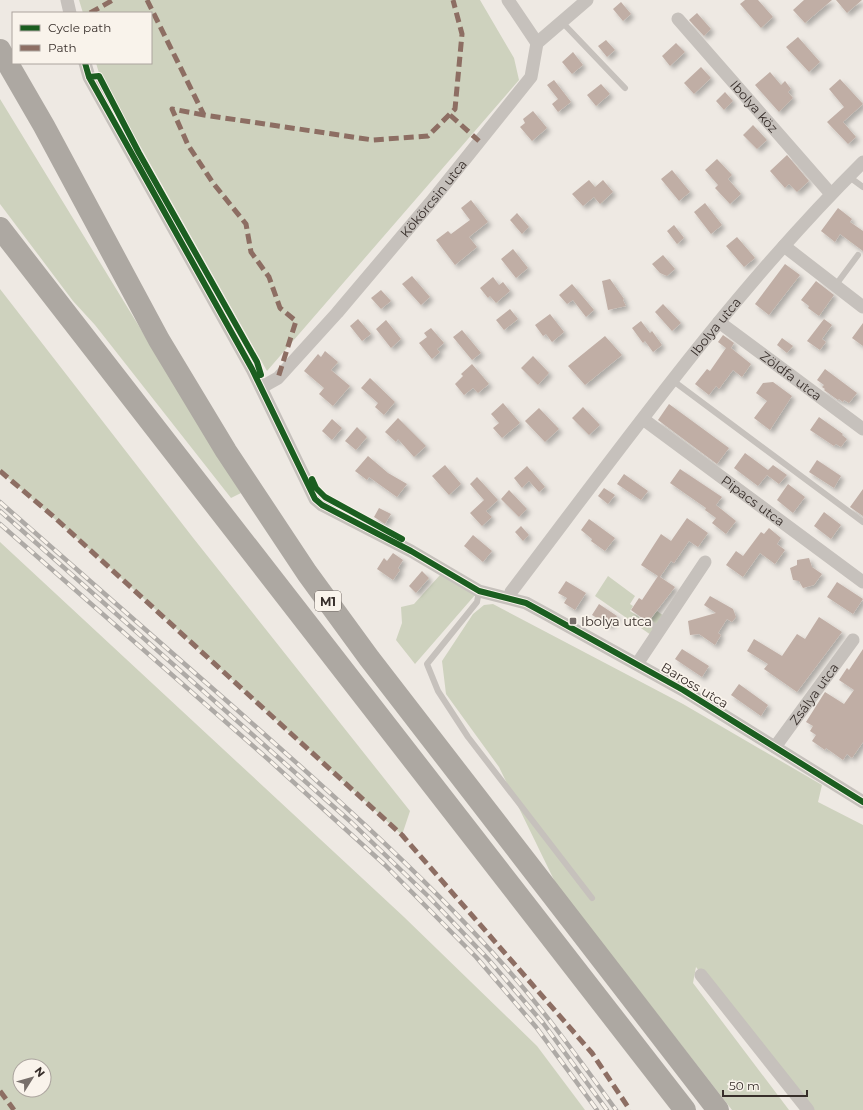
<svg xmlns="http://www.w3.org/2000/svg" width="863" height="1110" font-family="Montserrat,sans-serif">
  <defs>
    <filter id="shadow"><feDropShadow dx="3.5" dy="3.5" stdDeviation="2" flood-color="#0004"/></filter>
  </defs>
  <rect width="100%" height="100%" fill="#eee9e3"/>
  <!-- green -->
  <path fill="#ced2be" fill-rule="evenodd" d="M79 0H480L514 58 519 80 267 371 99 73 96 63H151V13H83Z
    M0 99 241 493 231 498 95 325 73 301 0 204Z
    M0 289 194 539 410 811 402 835 98 557 0 471Z
    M0 542 404 917 537 1046 585 1110H0ZM20 1066H44V1090H20Z
    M440 575 475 595 415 664 396 640 402 623 401 607 414 604Z
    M608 576 635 596 630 604 633 606 630 611 648 623 657 611 664 616 651 635 595 596Z
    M493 604 683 704 822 785 818 802 863 825V1110H812L696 967 693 983 789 1110H732L556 884 499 767 446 694 442 661 473 614 484 605Z"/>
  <!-- building -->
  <path fill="#c0aea5" filter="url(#shadow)" d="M745 0H758L773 17 761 28 740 4Z
    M804 0H832L805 23 793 10Z
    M836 0H862L847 13Z
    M621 2 631 14 623 21 613 9Z
    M697 13 711 29 704 36 689 20Z
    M798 37 820 62 809 72 786 47Z
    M606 40 615 50 607 57 598 46Z
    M676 43 685 52 670 66 662 56Z
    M573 52 583 65 572 74 562 62Z
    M701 67 711 78 694 94 684 83Z
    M770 72 781 85 785 81 791 89 788 92 793 98 779 112 755 85Z
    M840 79 863 104 843 122 856 137 848 144 827 122 844 107 829 89Z
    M554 80 571 102 558 112 552 104 558 99 547 85Z
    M601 84 610 94 596 106 587 95Z
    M725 92 733 101 724 110 716 101Z
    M533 111 547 128 532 141 520 127 525 123 523 119Z
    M753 125 767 140 757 149 743 135Z
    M787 155 809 181 797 192 789 184 785 188 770 171Z
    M717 159 732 175 728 179 741 194 730 204 715 188 718 185 705 170Z
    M672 170 690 192 679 201 661 179Z
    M589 180 595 187 603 180 613 192 600 204 594 197 583 206 572 194Z
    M471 200 488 222 469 237 477 247 455 265 436 240 448 231 451 234 470 220 461 208Z
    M705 203 722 225 711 234 694 212Z
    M838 208 852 219 850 222 863 231V251L840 234 835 242 821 231Z
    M517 213 529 227 522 234 510 220Z
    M674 225 684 238 677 244 667 231Z
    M737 237 755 258 744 267 726 246Z
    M513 249 528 268 516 278 501 259Z
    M663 255 675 269 667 276 660 273 652 264Z
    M785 264 800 275 769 315 755 304Z
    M412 276 430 297 421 305 402 284Z
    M493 277 499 285 503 282 510 291 496 303 490 296 488 298 480 288Z
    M610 279 624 299 623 300 626 306 608 310 602 281Z
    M816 281 834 295 819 316 808 308 809 306 801 300Z
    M572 284 594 310 586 317 573 300 567 304 559 295Z
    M381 290 391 301 381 309 371 298Z
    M663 304 681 323 672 331 655 312Z
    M510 309 518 319 504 330 496 320Z
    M550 314 564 332 552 342 546 334 543 336 535 325Z
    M358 319 371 334 362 341 350 326Z
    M824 319 832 325 822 339 826 342 820 350 807 341Z
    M386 320 401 339 391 348 376 329Z
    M641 321 650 333 652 331 662 345 653 352 645 341 643 343 632 328Z
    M863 323V346L852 338Z
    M431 328 444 343 437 349 440 352 432 359 419 343 427 337 424 333Z
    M462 330 481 353 472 360 453 337Z
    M723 335 734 343 731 348 751 364 742 377 733 370 719 389 716 386 709 395 695 384 707 369 710 371 726 348 718 342Z
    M605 336 622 355 585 385 568 366Z
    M782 338 793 346 787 353 777 345Z
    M325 351 338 362 331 370 350 386 333 406 319 394 324 388 304 371 318 354 321 357Z
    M533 356 549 373 538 385 521 368Z
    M472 364 489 384 478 393 473 388 464 395 455 384 463 376 461 374Z
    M825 369 857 393 849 403 844 400 843 402 839 399 838 400 824 390 825 389 822 387 824 385 817 380Z
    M370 378 395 402 384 415 375 407 378 403 361 388Z
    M773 382 792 396 770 430 754 418 767 401 756 393 763 383Z
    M503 403 520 423 502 438 493 428 499 423 491 414Z
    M669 404 729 448 717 464 658 420Z
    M583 407 600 425 589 435 572 418Z
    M539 408 559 429 545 442 525 421Z
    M819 417 843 434 842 435 847 439 841 447 836 444 834 446 810 430Z
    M398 418 426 446 414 457 398 439 396 442 385 432Z
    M332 419 342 428 332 440 322 431Z
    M357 427 367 437 356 450 345 441Z
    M745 453 768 470 773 465 787 475 779 484 767 475 758 486 734 468Z
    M368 456 388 473 407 484 397 497 369 477 367 480 355 471Z
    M817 460 841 476 834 488 809 472Z
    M445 465 461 484 449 495 432 476Z
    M527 466 545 487 539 492 529 481 522 488 514 478Z
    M680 469 722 497 716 505 736 521 726 534 712 523 716 518 705 510 706 508 670 483Z
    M624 474 648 491 641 500 617 484Z
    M477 477 498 500 486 511 492 517 482 526 470 513 484 500 470 484Z
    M788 484 805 497 793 513 777 500Z
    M604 488 615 495 608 504 598 496Z
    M863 489V516L850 507Z
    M509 490 527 509 519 517 501 499Z
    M379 508 391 514 385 524 374 517Z
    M824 512 841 525 831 539 814 526Z
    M687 518 708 533 698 547 689 541 674 563 671 561 660 577 675 587 651 618 645 620 631 610 639 598 642 600 658 576 641 565 661 534 671 541Z
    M589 519 615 538 605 551 591 541 592 539 581 530Z
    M521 526 529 535 523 541 515 532Z
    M769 528 781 538 777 544 785 550 775 564 760 553 743 577 726 565 736 551 743 556 761 532 764 534Z
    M473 535 492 551 483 562 464 546Z
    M393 553 403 560 398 568 400 570 393 580 377 569 384 558 387 561Z
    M809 558 812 567 822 574 814 585 803 588 799 581 793 580 790 568 797 565V560Z
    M422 571 429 578 416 593 409 586Z
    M566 581 586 593 575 610 564 603 567 598 558 593Z
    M837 582 863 599 853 614 827 597Z
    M710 596 733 609 736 617 732 622 727 619 718 633 721 635 715 645 699 634 690 635 688 621 716 613 704 605Z
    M599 604 617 616 610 626 592 615Z
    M819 617 842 632 797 692 764 669 768 664 747 651 754 639 782 656 797 634 805 639Z
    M682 649 709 666 702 677 675 659Z
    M863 649V742L852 758 847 754 843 760 826 748 825 750 812 741 816 735 810 731 813 726 806 722 825 692 844 704 854 690 839 680 847 668 849 670Z
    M739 684 768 705 761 716 731 695Z"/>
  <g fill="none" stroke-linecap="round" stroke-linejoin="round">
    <!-- service -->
    <path stroke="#c6c1bc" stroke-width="6" d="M561 21 625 88
      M848 176 863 187
      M835 286 858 255
      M672 380 863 522
      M479 591 477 602 427 664 438 691 468 737 592 898
      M649 622 660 631"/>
    <!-- minor -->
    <g stroke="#c6c1bc" stroke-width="13">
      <path d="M67 0 70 13"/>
      <path d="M508 0 537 43"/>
      <path id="s1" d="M678 19 831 194"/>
      <path d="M85 63 89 77 252 369 315 499 322 505 411 551 479 591 526 603 548 615 683 690 863 802"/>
      <path d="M784 246 863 307"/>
      <path id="s2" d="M719 322 863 429"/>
      <path id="s3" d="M262 387 278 378 337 313 430 203 531 77 537 43 587 0"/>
      <path id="s4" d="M643 419 863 582"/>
      <path id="s5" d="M510 598 511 592C623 445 731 293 863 162"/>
      <path d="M637 664 705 562"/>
      <path id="s6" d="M775 747 853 640"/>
      <path d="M701 975 808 1110"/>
    </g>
    <!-- motorway -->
    <path stroke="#ada8a2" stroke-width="22" d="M0 50 44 126 159 340 226 451 307 573 369 658 718 1110
      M0 228 685 1110"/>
    <defs>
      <path id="rail" d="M0 502C79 571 157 640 236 709 324 787 413 865 492 952 538 1002 577 1056 616 1110
        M0 511 351 822 429 897 488 959 543 1023 607 1110
        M0 524 269 760 385 865 476 957 536 1027 597 1110"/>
    </defs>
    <!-- rail casing -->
    <use href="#rail" stroke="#aeaaa6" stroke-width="4.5"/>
    <!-- rail -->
    <use href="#rail" stroke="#f9f3eb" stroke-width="3" stroke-dasharray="9" stroke-linecap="butt"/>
    <!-- quiet -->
    <path stroke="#8d6e63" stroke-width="5" stroke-dasharray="10 5" stroke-linecap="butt" d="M147 0 204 115 373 140 428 136 455 109 462 34 453 0
      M90 13 113 0
      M204 115 172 109 188 145 213 183 246 224 251 252 269 277 280 308 296 321 278 378
      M450 115 479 141
      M0 471 54 517 402 835 592 1053 630 1110
      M0 1091 14 1110"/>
    <defs>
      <path id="cycleway" d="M85 63 89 77 252 369 315 499 322 505 411 551 479 591 526 603 548 615 683 690 863 802
        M89 77 99 76 139 153 257 362 261 375
        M312 479 316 488 325 497 402 539"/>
    </defs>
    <!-- cycleway casing -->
    <use href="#cycleway" stroke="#f9f3eb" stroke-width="8"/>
    <!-- cycleway -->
    <use href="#cycleway" stroke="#1b5e20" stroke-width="6"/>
  </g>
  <!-- markers -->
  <rect fill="#776f6b" stroke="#f9f3eb" stroke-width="1.5" x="569" y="617" width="8" height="8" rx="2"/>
  <g text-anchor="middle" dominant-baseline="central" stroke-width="3.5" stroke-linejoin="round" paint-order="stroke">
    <!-- shield labels -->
    <rect fill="#f9f3eb" stroke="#716964" stroke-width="1" x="315" y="591" width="26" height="20" rx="3"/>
    <g font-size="12" font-weight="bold" fill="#372e2a">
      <text x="328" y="601">M1</text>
    </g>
    <!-- street labels -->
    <g font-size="13" fill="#372e2a" stroke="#f9f3eb">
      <text stroke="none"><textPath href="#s1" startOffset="116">Ibolya köz</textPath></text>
      <text stroke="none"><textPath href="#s3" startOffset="256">Kökörcsin utca</textPath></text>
      <text stroke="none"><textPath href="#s5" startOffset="341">Ibolya utca</textPath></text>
      <text stroke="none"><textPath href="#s2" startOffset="90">Zöldfa utca</textPath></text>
      <text stroke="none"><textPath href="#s4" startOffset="137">Pipacs utca</textPath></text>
      <text transform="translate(695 685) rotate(31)">Baross utca</text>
      <text stroke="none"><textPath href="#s6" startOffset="66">Zsálya utca</textPath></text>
    </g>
    <!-- poi labels -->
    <g font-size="13" fill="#372e2a" stroke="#f9f3eb" text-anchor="start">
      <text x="581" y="621">Ibolya utca</text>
    </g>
  </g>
  <!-- legend -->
  <rect x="12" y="12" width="140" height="52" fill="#f9f3eb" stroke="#aba49e"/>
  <rect x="20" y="25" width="20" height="6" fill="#1b5e20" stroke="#aba49e"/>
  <text x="48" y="32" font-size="12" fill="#372e2a">Cycle path</text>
  <rect x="20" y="45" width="20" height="6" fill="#8d6e63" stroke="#aba49e"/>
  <text x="48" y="52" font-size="12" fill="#372e2a">Path</text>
  <!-- north arrow -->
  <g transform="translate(32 1078) rotate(53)"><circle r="19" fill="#f9f3eb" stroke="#aba49e"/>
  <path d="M0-3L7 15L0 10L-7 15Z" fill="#776f6b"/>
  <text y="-6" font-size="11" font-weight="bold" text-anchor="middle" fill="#372e2a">N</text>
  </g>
  <!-- scale -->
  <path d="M723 1090v6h84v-6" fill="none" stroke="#372e2a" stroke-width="2"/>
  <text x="729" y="1090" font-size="12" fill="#372e2a" stroke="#f9f3eb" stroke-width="3" paint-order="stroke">50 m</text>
</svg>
